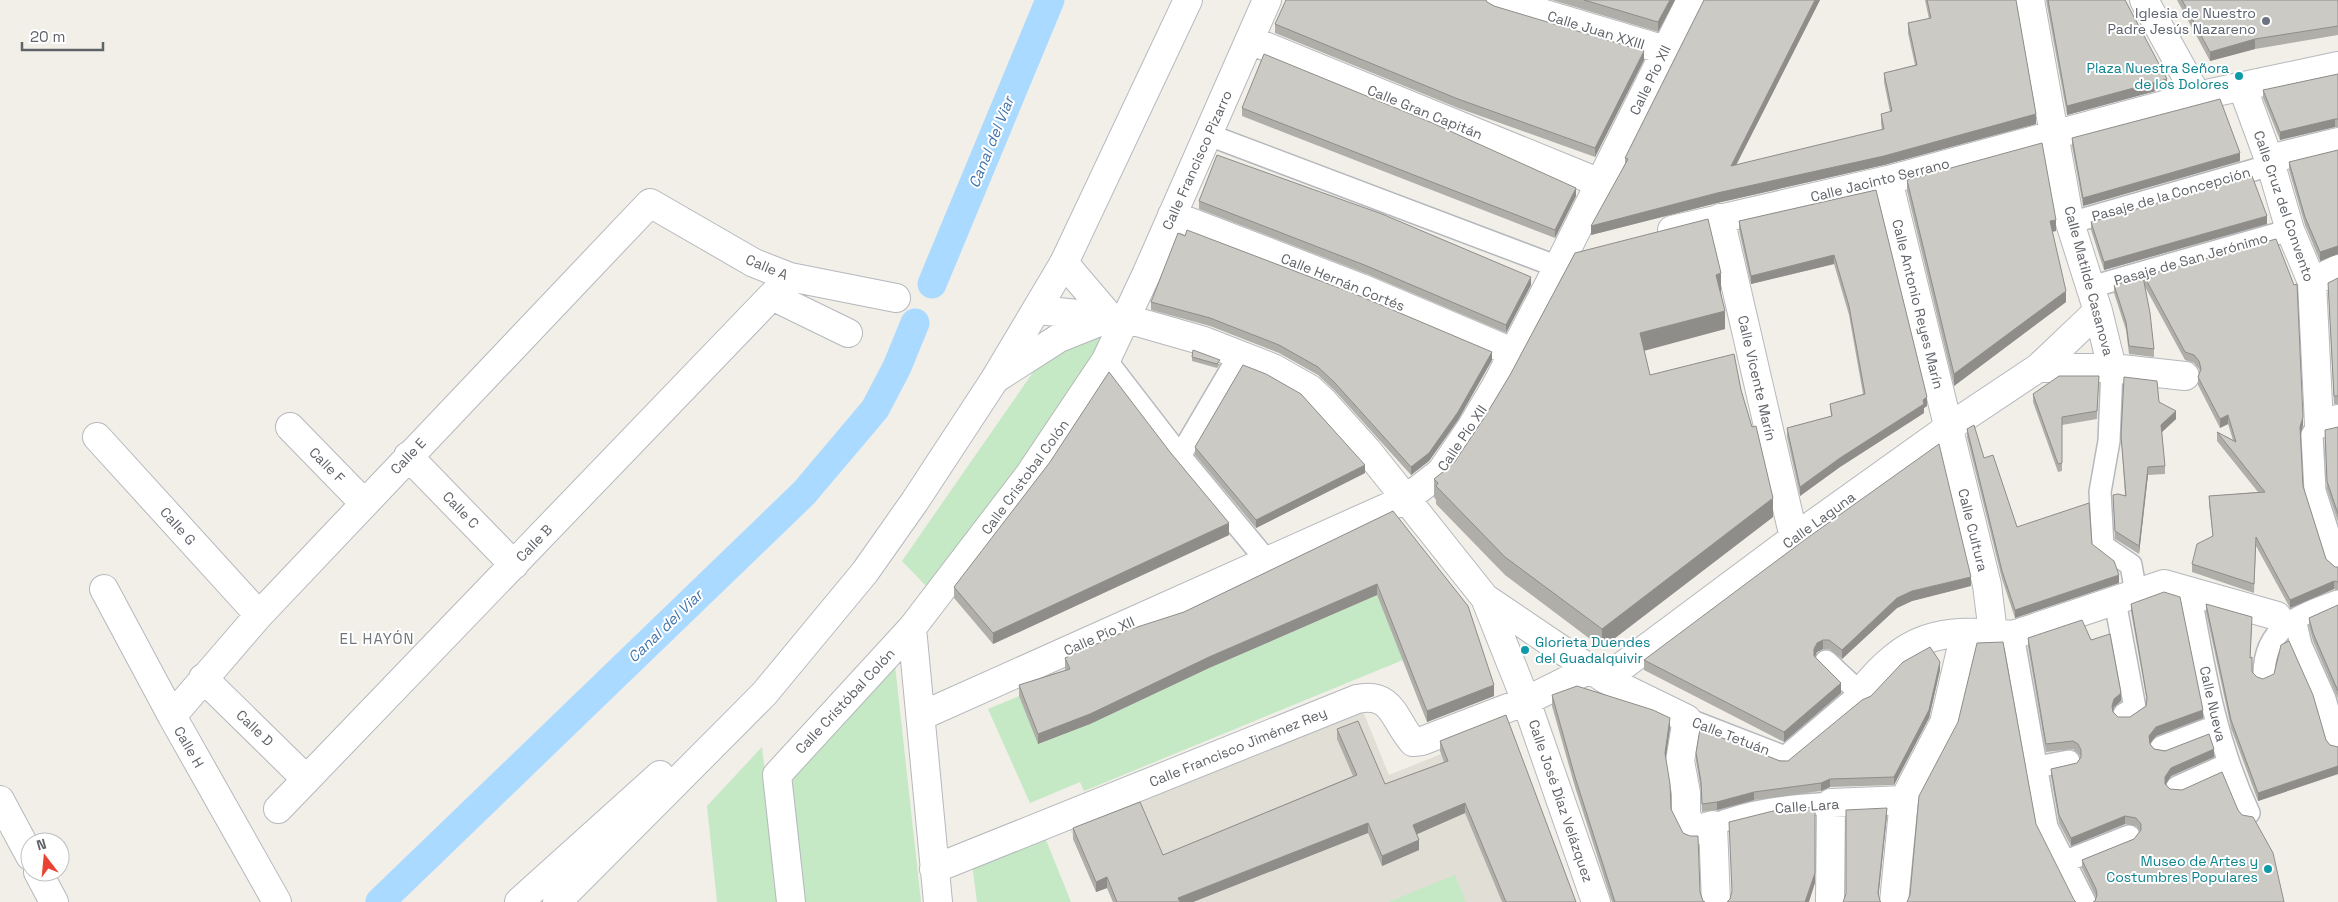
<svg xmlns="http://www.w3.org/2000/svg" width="2338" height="902" font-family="'Space Grotesk',sans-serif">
  <rect width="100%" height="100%" fill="#f1efe8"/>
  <!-- education -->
  <path fill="#e1ded6" d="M1362 709 1389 775 1441 754 1502 902H1466L1455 876 1388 902H1113L1107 888 1096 892 1070 829Z"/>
  <!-- green -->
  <path fill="#c5e8c5" d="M1087 335 1108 340 929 589 902 561 1045 355Z
    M1377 595 1403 660 1084 791 1080 782 1030 803 988 709 1019 696 1039 744 1090 724 1209 668Z
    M895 665 921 902H804L791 781Z
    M762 747 780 902H717L707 806Z
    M1044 835 1071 902H977L972 864Z
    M1455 875 1466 902H1388Z"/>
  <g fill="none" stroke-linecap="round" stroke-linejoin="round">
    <!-- canal -->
    <path stroke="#aadaff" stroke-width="29" d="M932 284 1050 0
      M380 902 804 493 875 409 897 367 915 323"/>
    <defs>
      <path id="pedestrian" d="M1209 135 1558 267
        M2070 223 2271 165
        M2091 287 2290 230
        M1106 360 1180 456 1267 561
        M2112 368 2109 441 2100 492 2103 546 2131 565 2136 593
        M2319 424 2312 435 2315 491 2338 563
        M1180 456 1240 354
        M2190 591C2204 669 2215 740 2249 813
        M2115 601 2135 708 2124 714
        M2295 619 2301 645 2325 699 2338 744
        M2013 635 2047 827 2085 902
        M2264 675C2264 627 2299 615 2338 601
        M1687 719 1785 757 1860 693 1826 661
        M2161 747 2216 726
        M2037 767 2069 761
        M2177 787 2228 764
        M1713 825C1753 809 1788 806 1831 803
        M2066 861 2129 836"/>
      <path id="minor" d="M1498 0 1665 50
        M2030 0 2070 223 2098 311 2112 368 2185 376
        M2144 0 2197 96
        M1250 40 1600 183
        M2242 86 2271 165 2290 230 2312 282 2319 424 2338 419
        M2269 159 2338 142
        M1888 180 1987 585 1993 633
        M1172 215 1361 288 1512 352
        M1720 218 1794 538
        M1672 230 1888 180 2197 96 2338 66
        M1064 263 1110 317
        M2312 282 2338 269
        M772 296 848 333
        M1038 310 1127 319 1204 341 1273 368 1310 389 1323 401 1367 450 1485 598 1526 701 1596 902
        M2038 368H2112
        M995 379 1059 338 1109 318
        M290 427 363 502
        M97 437 259 615
        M408 456 514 565
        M104 589 172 716 277 902
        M912 628 938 902
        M1592 670 1605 679 1687 719 1680 761 1686 793V814L1693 831 1713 825 1716 902
        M203 678 306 779
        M1605 679 1794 538 1948 428 2038 368 2098 311
        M1860 693C1907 634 1939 628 2013 635L2164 584 2277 616
        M172 716 259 615 650 203 754 263 790 277 896 298
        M921 716 1406 499 1441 472 1471 428 1496 386 1558 267 1691 0
        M0 800 30 856
        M278 809 790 277
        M934 869 1357 699C1393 691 1394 721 1413 742L1422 741 1526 701 1590 669 1485 598
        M38 872 54 902
        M791 902 777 775 912 628 1029 475 1106 360 1146 275 1267 0
        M1830 902 1831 803 1904 800
        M1894 902 1904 800 1944 723 1965 633"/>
      <path id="secondary" d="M519 902 660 775
        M557 902 764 694 865 572 915 501 995 379 1064 263 1188 0"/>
    </defs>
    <!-- pedestrian casing -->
    <use href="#pedestrian" stroke="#b5b8bc" stroke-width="24"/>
    <!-- minor casing -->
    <use href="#minor" stroke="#b5b8bc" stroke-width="30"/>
    <!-- secondary casing -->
    <use href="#secondary" stroke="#b6babf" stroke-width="30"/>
    <!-- pedestrian -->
    <use href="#pedestrian" stroke="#fff" stroke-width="21"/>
    <!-- minor -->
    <use href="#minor" stroke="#fff" stroke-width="28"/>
    <!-- secondary -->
    <use href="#secondary" stroke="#fff" stroke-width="28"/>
  </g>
  <!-- wall -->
  <path fill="#afaea9" d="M1552 0H1675L1658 32Z
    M1704 0H1820L1736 165 1882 130 1881 124V114L1890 112 1884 82V73L1915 65 1908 33V23L1929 19 1925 0H2016L2036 124 1884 165 1717 203 1591 235 1625 164V158Z
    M2046 0H2125L2167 88 2067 115Z
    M2177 0H2338V35L2255 49 2210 61Z
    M1487 2 1494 6 1644 60 1595 157 1458 108 1275 33V24Z
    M2338 74V127H2335L2280 140 2263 98V90Z
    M1242 108 1576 196 1555 238 1242 116Z
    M2072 138 2240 161 2083 206 2072 146Z
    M2338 150V254L2320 261 2305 225 2289 170V162Z
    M1907 180 2056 231 2052 232 2066 302 1954 386 1907 191Z
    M1876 190 1927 406 1924 408V413L1840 467 1800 496 1787 437V428L1831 416 1830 404 1863 394 1849 315 1834 264 1751 284 1739 230V221Z
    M1199 201 1531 285 1506 333 1367 274 1199 209Z
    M2091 222 2267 224 2104 270 2091 230Z
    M1575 253 1721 292 1725 329 1644 350 1650 375 1741 390 1773 517 1602 648 1505 575 1436 504V500L1434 497V479L1454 463 1484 418 1510 375Z
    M2144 276 2303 425 2300 435 2303 486 2326 559 2335 567H2338V590L2334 589 2290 608 2256 546 2254 593 2192 572V564L2213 537 2209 504V496L2258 492 2217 441V432L2233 440 2228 424 2220 428 2198 385V377L2200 372 2199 369 2194 363 2185 360 2144 285Z
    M2338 278V404H2334L2328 283Z
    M2114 285 2154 349V357L2129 354 2126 330 2114 293Z
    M1151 302 1492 360 1458 420 1429 461 1411 475 1335 391 1318 375 1279 353 1210 326 1151 310Z
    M1192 357 1220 364 1217 368 1192 361Z
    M2099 376 2097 419 2062 425V471L2058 472 2033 402V394Z
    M2159 402 2176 419 2162 432 2165 466V474L2148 475 2139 554 2115 539 2113 495H2125L2121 436Z
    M2338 427V522L2327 489 2325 439V430Z
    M1967 429 1984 458 2017 527 2119 583 2015 618 2002 579 1967 437Z
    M1195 447 1365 473 1256 528 1195 455Z
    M1170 452 1229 535 993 644 954 598V587Z
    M1393 511 1494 696 1427 722 1377 595 1209 668 1090 724 1038 744 1019 696V685L1065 670V658L1184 612Z
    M1971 586 1912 601 1897 608 1842 659 1829 649H1823L1817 652 1815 656 1841 693 1784 742 1644 670V660Z
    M2131 604 2203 718 2156 736 2150 744 2154 749 2214 757 2171 776 2166 784 2170 789 2238 810 2095 901 2096 897 2082 868V860L2134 839 2140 831 2136 826 2125 824 2071 846 2059 823 2051 777V769L2077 763 2081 757 2078 753 2073 749 2046 752 2028 647V638L2121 701 2114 707 2113 710V712L2118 717H2130L2146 706 2147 702 2131 612Z
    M2206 604 2252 625 2250 658 2252 672 2257 677 2326 740 2330 745 2338 747V774L2258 801 2231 728 2206 612Z
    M2338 605V699L2313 641 2309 626V618Z
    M1940 670 1929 718 1894 785 1830 787 1821 791 1754 800 1717 810 1702 812 1701 790 1696 761V753L1788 761Z
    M1552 695 1670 728 1665 758 1671 809 1703 901 1705 902H1612L1575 787 1552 706Z
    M1337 729 1385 784 1444 762 1440 751V741L1576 902H1502L1465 813 1417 834 1419 850 1382 866 1368 833 1193 902H1113L1107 888 1096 892 1073 839V828L1163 855 1353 776 1337 739Z"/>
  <!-- shaded-wall -->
  <path fill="#8f8d8a" d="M1670 0H1675L1658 32V22Z
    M1815 0H1820L1731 175V166Z
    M2255 39V49L2210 61V52Z
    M1644 51V60L1595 157V148Z
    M2167 79V88L2067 115V106Z
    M2036 114V124L1884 165 1717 203 1591 235V226L1717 193Z
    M2335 119V127L2280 140V132Z
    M2240 153V161L2083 206V198Z
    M1576 188V196L1555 238V230Z
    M2267 216V224L2104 270V262Z
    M2056 220V231L2050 232V221Z
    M2338 246V254L2320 261V252Z
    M1834 255V264L1751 284V276Z
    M1721 273V292L1716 293V275Z
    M1531 277V285L1506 333V325Z
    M2066 291V302L1954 386V374Z
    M1725 311V329L1640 352V333Z
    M1492 352V360L1458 420 1429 461 1411 475V467Z
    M1927 397V406L1924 408V413L1840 467 1800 496V487L1840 458Z
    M2176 411V419L2161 433V425Z
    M2228 415V424L2220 428V419Z
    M2303 417V425L2300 436V427Z
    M1365 465V473L1256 528V520Z
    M2148 467V475L2139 554V546Z
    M1773 498V517L1602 648V629Z
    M1229 523V535L993 644V633Z
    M2119 575V583L2015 618V610Z
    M1971 577V586L1912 601 1897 608 1842 659V650L1897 598 1912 591Z
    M2334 581V589L2290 608V600Z
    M1377 584V595L1209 668 1090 724 1038 744V734L1209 657Z
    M1823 640V649L1817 652 1814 659V649L1817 643Z
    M1940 662V670L1929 718 1894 785V777Z
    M1841 683V693L1784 742V732Z
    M1494 685V696L1427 722V711Z
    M2121 693V701L2114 707 2112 714V706L2114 699Z
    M2203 710V718L2156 736 2149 745V736L2156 727Z
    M1670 718V728L1665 764V753Z
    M2214 749V757L2171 776 2165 785V777L2171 768Z
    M2338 766V774L2258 801V793Z
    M1830 779V787L1821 791V783Z
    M1754 792V800L1717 810V802Z
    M1465 803V813L1413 836V825Z
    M1815 807V883L1809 902H1805Z
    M1887 808V816L1878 901V893Z
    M2125 816V824L2071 846V838Z
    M1368 823V833L1193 902H1178V898Z
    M1419 840V850L1382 866V856Z
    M1107 877V888L1096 892V882Z"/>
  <!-- building -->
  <path fill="#cccac5" stroke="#8f8d8a" d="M1286 0H1486L1487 2 1494 6 1644 51 1595 148 1458 99 1275 24Z
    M1584 0H1670L1658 22Z
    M1704 0H1815L1731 166 1884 129 1881 114 1892 111 1884 73 1917 65 1908 23 1931 18 1927 0H2016L2036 114 1884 156 1717 193 1591 226 1628 159 1625 158Z
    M2048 0H2125L2167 79 2067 106Z
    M2182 0H2338V26L2255 39 2210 52Z
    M1264 54 1430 122 1576 188 1555 230 1242 108Z
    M2338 74V119H2335L2280 132 2263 90Z
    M2220 99 2240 153 2083 198 2072 138Z
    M2042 143 2056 220 2050 221 2066 291 1954 374 1907 180Z
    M2338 150V246L2320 252 2305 217 2289 162Z
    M1217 155 1382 214 1531 277 1506 325 1367 266 1199 201Z
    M2252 176 2267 216 2104 262 2091 222Z
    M1876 190 1927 397 1923 400 1924 404 1840 458 1800 487 1787 428 1832 416 1830 404 1865 394 1849 306 1834 255 1751 276 1739 221Z
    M1708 219 1721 273 1716 275 1725 311 1640 333 1650 375 1734 354 1741 390 1752 427 1756 426 1773 498 1602 629 1505 557 1436 486 1438 483 1434 479 1454 463 1484 418 1510 375 1575 253Z
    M1187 230 1355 294 1492 352 1458 412 1429 453 1411 467 1335 383 1318 367 1279 345 1210 318 1151 302 1178 233 1185 236Z
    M2276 239 2294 285 2297 284 2303 417 2300 427 2303 486 2326 559 2335 567H2338V582L2334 581 2290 600 2256 537 2254 584 2192 564 2197 544 2213 536 2209 496 2265 492 2217 432 2236 442 2228 415 2220 419 2198 377 2201 369 2199 361 2194 355 2185 352 2144 276Z
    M2143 277 2150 313 2154 349 2129 346 2126 322 2114 285Z
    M2338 278V396H2334L2328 283Z
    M1193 350 1220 360 1217 364 1192 357Z
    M1243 365 1266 374 1301 394 1365 465 1256 520 1195 447Z
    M1109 372 1170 452 1229 523 993 633 954 587 1050 462Z
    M2059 376H2099L2097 411 2062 417V463L2058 464 2033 394Z
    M2124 377 2157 381 2159 402 2176 411 2161 425 2165 466 2148 467 2139 546 2115 531 2113 495 2118 494 2126 496 2121 436Z
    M1974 425 1984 458 1993 455 2017 527 2089 503 2092 544 2114 561 2119 575 2015 610 2002 571 1967 429Z
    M2338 427V514L2327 481 2325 430Z
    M1939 444 1971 577 1912 591 1897 598 1842 650 1829 640H1823L1817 643 1814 649V656L1841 683 1784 732 1644 660 1803 541Z
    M1393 511 1468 606 1494 685 1427 711 1377 584 1209 657 1090 714 1038 734 1019 685 1070 669 1065 658 1128 630 1184 612Z
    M2164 592 2180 597 2203 710 2156 727 2149 736 2150 744 2154 749 2165 751 2209 734 2214 749 2171 768 2165 777V784L2170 789 2182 790 2222 772 2238 810 2242 815 2253 817 2273 853 2284 902H2093L2095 901 2097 895 2096 889 2082 860 2134 839 2141 830V824L2136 818 2125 816 2071 838 2059 815 2051 769 2077 763 2081 757V750L2078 744 2073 741 2046 744 2028 638 2082 620 2091 640 2110 634 2121 693 2114 699 2112 706 2113 712 2118 717H2130L2146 706 2147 698 2131 604Z
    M2206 604 2252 617 2250 658 2252 657V672L2257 677 2263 679 2274 674 2281 645 2289 641 2313 695 2326 740 2330 745 2338 747V766L2258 793 2231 720Z
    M2338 605V691L2313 633 2309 618Z
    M2003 642 2036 824 2074 900 2076 902H1907L1910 895 1919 796 1958 722 1977 643Z
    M1930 647 1940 662 1929 710 1894 777 1830 779 1821 783 1754 792 1717 802 1702 804 1701 782 1696 753 1700 729 1780 761H1788L1862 700 1871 696 1903 662Z
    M1577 686 1653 710 1670 718 1665 753 1670 784 1671 809 1683 833 1690 836H1698L1700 892 1703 901 1705 902H1615L1575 777 1552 695Z
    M1506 715 1576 902H1506L1465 803 1413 825 1419 840 1382 856 1368 823 1178 898 1180 902H1117L1107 877 1096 882 1073 828 1140 802 1163 855 1357 775 1337 729 1358 721 1385 784 1448 761 1440 741Z
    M1815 807V873L1805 902H1727L1730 899 1732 891 1729 822 1773 811Z
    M1887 808 1878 893 1880 901 1881 902H1843L1846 894V810Z"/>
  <!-- markers -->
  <circle fill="#6b7280" stroke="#fff" stroke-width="2" cx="2266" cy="21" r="5"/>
  <g fill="#0f9aa8" stroke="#fff" stroke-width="2">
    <circle cx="2239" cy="76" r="5"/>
    <circle cx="1525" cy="650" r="5"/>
    <circle cx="2268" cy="869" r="5"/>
  </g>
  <g text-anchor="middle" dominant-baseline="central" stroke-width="4" stroke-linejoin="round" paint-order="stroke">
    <!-- worship labels -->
    <g font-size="14" fill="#5b616d" stroke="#fff" text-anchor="end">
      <text x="2256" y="13">Iglesia de Nuestro<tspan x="2256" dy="16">Padre Jesús Nazareno</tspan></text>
    </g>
    <!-- street labels -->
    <g font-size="14" fill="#5f6368" stroke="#fff">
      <text transform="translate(1596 30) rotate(17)">Calle Juan XXIII</text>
      <text transform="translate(1650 80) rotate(-64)">Calle Pío XII</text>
      <text transform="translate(1425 112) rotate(22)">Calle Gran Capitán</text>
      <text transform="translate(1197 160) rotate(-66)">Calle Francisco Pizarro</text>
      <text transform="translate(1880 180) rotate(-14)">Calle Jacinto Serrano</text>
      <text transform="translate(2171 194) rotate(-16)">Pasaje de la Concepción</text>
      <text transform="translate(2284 206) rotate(71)">Calle Cruz del Convento</text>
      <text transform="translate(2191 259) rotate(-16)">Pasaje de San Jerónimo</text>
      <text transform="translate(767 267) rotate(23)">Calle A</text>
      <text transform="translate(2089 281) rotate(75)">Calle Matilde Casanova</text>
      <text transform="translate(1343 282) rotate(22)">Calle Hernán Cortés</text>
      <text transform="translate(1918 304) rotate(76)">Calle Antonio Reyes Marín</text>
      <text transform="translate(1757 378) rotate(77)">Calle Vicente Marín</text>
      <text transform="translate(1462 438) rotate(-56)">Calle Pío XII</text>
      <text transform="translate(408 456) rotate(-46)">Calle E</text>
      <text transform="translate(327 465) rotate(45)">Calle F</text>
      <text transform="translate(1025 477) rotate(-54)">Calle Cristobal Colón</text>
      <text transform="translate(461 510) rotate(46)">Calle C</text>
      <text transform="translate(1819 520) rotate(-36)">Calle Laguna</text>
      <text transform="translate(178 526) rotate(48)">Calle G</text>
      <text transform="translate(1973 530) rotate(76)">Calle Cultura</text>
      <text transform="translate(534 543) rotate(-46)">Calle B</text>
      <text transform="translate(1099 636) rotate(-24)">Calle Pío XII</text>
      <text transform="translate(845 701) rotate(-47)">Calle Cristóbal Colón</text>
      <text transform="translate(2213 704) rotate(77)">Calle Nueva</text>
      <text transform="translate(255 728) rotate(44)">Calle D</text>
      <text transform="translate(1731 736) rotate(21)">Calle Tetuán</text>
      <text transform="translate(189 747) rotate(60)">Calle H</text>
      <text transform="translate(1238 747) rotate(-22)">Calle Francisco Jiménez Rey</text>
      <text transform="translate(1561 801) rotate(71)">Calle José Díaz Velázquez</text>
      <text transform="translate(1807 806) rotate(-4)">Calle Lara</text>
    </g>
    <!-- culture labels -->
    <g font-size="14" fill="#0d838f" stroke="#fff" text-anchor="end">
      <text x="2229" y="68">Plaza Nuestra Señora<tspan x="2229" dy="16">de los Dolores</tspan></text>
      <text x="1535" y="642" text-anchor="start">Glorieta Duendes<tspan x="1535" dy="16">del Guadalquivir</tspan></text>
      <text x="2258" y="861">Museo de Artes y<tspan x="2258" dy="16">Costumbres Populares</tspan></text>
    </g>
    <!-- water labels -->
    <g font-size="15" font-style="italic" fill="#4174aa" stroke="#fff">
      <text transform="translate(991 142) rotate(-68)">Canal del Viar</text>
      <text transform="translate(665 626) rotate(-44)">Canal del Viar</text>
    </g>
    <!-- neighbourhood labels -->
    <g font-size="15" letter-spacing="1" fill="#70757a" stroke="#fff">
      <text x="377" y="638">EL HAYÓN</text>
    </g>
  </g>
  <!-- north arrow -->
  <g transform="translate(45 857) rotate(344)"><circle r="24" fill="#ffffff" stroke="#bfc1c3"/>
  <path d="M0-4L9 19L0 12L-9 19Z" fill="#ea4335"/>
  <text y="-8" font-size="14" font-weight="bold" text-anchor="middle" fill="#5f6368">N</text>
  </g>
  <!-- scale -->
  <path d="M22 42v8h81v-8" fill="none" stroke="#5f6368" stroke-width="2.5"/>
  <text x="30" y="42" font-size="15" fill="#5f6368" stroke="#ffffff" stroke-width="4" paint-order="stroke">20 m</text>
</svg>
